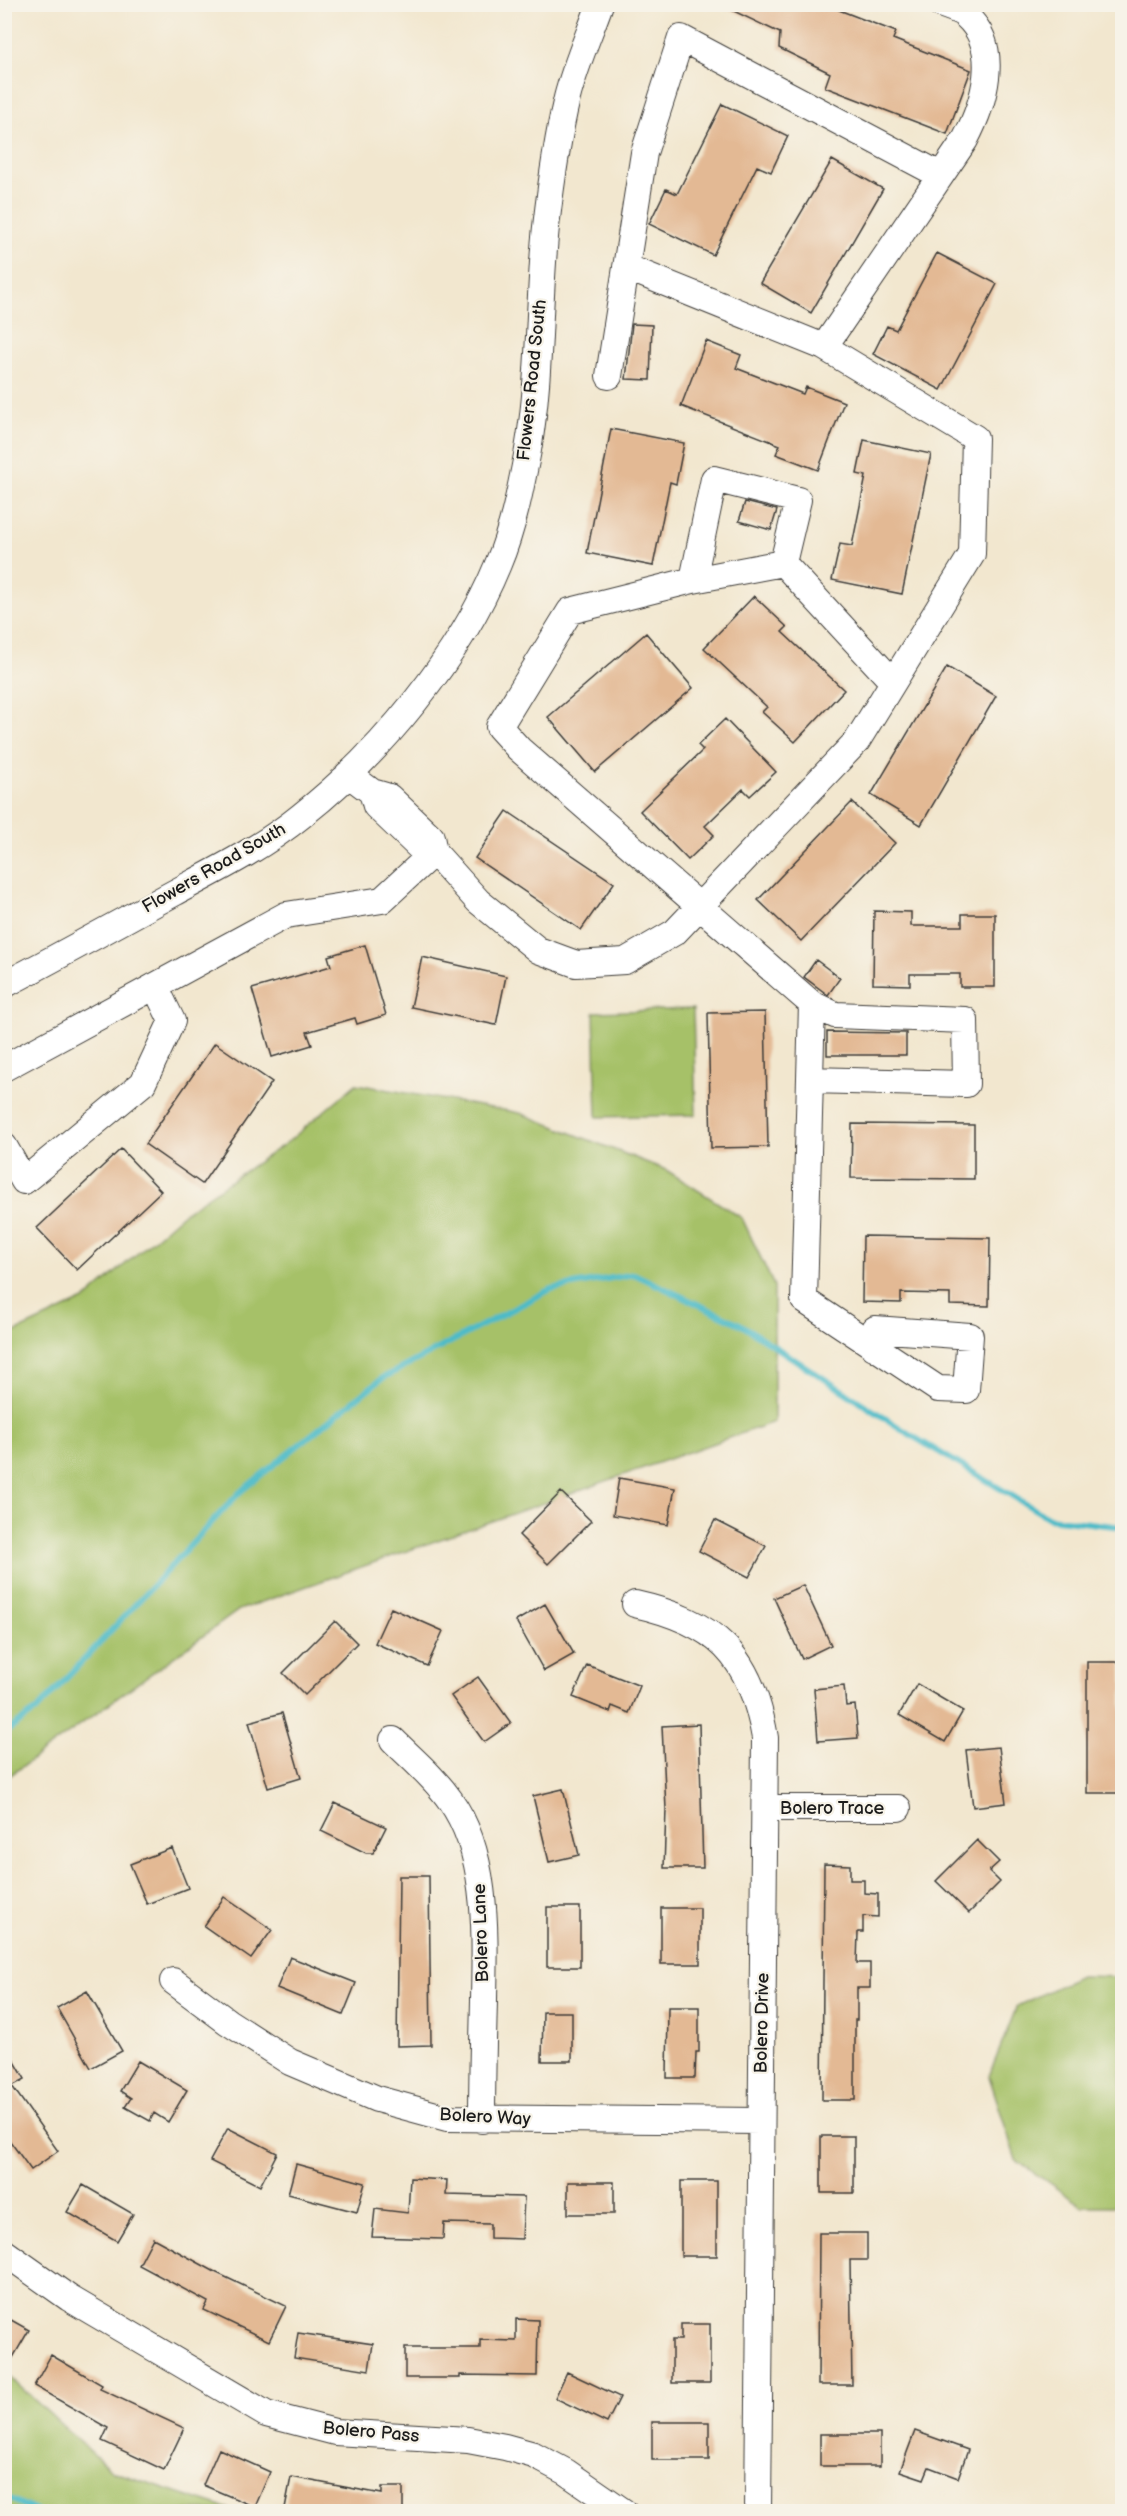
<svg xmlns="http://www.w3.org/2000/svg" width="1127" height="2516" font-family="'Balsamiq Sans',sans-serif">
  <rect width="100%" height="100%" fill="#f7f3e8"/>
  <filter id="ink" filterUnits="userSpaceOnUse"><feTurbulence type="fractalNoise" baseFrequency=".0167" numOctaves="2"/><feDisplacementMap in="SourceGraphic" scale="12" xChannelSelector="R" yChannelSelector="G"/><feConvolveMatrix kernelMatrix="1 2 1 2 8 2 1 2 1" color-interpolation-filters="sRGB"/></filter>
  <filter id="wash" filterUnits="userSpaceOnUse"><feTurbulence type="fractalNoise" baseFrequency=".008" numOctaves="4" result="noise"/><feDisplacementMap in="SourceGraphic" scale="24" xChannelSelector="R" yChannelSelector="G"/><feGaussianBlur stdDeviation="1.35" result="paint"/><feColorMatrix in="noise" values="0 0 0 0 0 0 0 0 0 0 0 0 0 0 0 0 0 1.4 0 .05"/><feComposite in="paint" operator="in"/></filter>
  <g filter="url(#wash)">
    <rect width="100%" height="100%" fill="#f2e7cf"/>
    <!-- green -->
    <path fill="#a6c167" stroke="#616e42" stroke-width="1.5" d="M693 1009 696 1115 597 1117 594 1012Z
      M356 1084 520 1113 666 1170 742 1218 774 1286V1422L239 1610 5 1779 4 1337 84 1300 185 1212 289 1141Z
      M1080 1976 1122 1977V2206H1082L1016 2160 989 2076 1017 2006Z
      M5 2373 112 2471 235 2511H5Z"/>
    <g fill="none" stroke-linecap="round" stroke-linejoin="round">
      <!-- stream -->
      <path stroke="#4ebbc8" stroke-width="6" d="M4 1733 36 1711 240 1492 381 1379 551 1289 634 1274 740 1324 914 1437 1049 1518 1122 1527
        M4 2496 38 2512"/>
    </g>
    <g id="blocks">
      <!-- building -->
      <path fill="#e3b994" d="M719 4H841L839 10 896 32 893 39 971 70 947 134 825 87 830 73 779 48 780 33Z
        M722 104 788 136 771 172 757 166 713 255 649 224 666 189 677 194Z
        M832 160 883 189 811 313 760 283Z
        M937 253 997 284 941 390 873 354 887 326 896 330Z
        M632 324 652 325 650 380 626 379Z
        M706 341 741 355 736 368 803 394 806 387 844 402 818 470 776 454 780 445 681 406Z
        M611 429 684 443 676 484 670 482 653 566 587 553Z
        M864 440 931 454 902 594 832 580 840 544 852 546 866 476 857 474Z
        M745 502 777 510 771 530 739 521Z
        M754 596 787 627 782 632 844 690 795 742 762 712 767 707 704 648Z
        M646 633 693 688 595 772 548 717Z
        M947 667 996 696 921 825 871 795Z
        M725 719 776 772 750 796 743 789 705 826 714 835 688 860 640 811 703 750 698 745Z
        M852 802 895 843 801 941 758 900Z
        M507 811 614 883 581 930 475 858Z
        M874 911 911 912V926H962V914H995V987H960V974H910V985L873 984Z
        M365 945 386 1015 357 1024 355 1018 307 1032 312 1045 272 1057 252 989 331 966 328 956Z
        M422 957 506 976 496 1025 411 1007Z
        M816 960 840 978 828 995 804 977Z
        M765 1012 768 1147 711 1148 708 1013Z
        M827 1032 906 1033V1055H827Z
        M215 1043 272 1082 202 1184 145 1144Z
        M852 1124 974 1125V1179L851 1178Z
        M121 1149 161 1191 77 1270 37 1228Z
        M863 1236 990 1238 989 1306 950 1305V1294L901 1293V1303L862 1302Z
        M619 1478 675 1488 668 1525 613 1515Z
        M561 1492 591 1521 548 1564 519 1535Z
        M715 1520 766 1546 749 1577 699 1551Z
        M803 1585 831 1645 802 1659 774 1598Z
        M545 1604 574 1654 544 1671 516 1621Z
        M391 1608 443 1631 427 1666 375 1643Z
        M335 1621 357 1643 305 1695 283 1673Z
        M1087 1662H1122V1793H1087Z
        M587 1665 640 1686 629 1713 612 1706 610 1712 573 1697Z
        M478 1677 511 1723 484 1742 451 1696Z
        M917 1684 963 1711 945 1742 899 1715Z
        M844 1686 846 1706 855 1705 858 1738 818 1741 814 1689Z
        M282 1713 301 1778 268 1788 249 1722Z
        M699 1724 703 1868H664L666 1809 662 1726Z
        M999 1747 1006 1803 973 1807 966 1750Z
        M563 1789 579 1855 549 1862 533 1796Z
        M335 1803 386 1827 373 1853H366L321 1831Z
        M977 1840 999 1862 989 1871 1000 1882 969 1913 936 1881Z
        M172 1848 188 1888 147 1904 130 1864Z
        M824 1864 850 1865V1880H864V1893L878 1894V1917L863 1916V1932H858L857 1963H870V1988H857V2020H855V2100H822Z
        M399 1876H429L431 2045 397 2046Z
        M224 1897 272 1930 251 1959 204 1926Z
        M547 1907H580V1967H547Z
        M661 1908H700V1964H661Z
        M290 1957 356 1983 343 2015 277 1988Z
        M87 1991 122 2051 91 2068 57 2008Z
        M668 2007H699V2052H696L695 2078H667Z
        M543 2012H572V2061H542Z
        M4 2043 25 2079 12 2086 58 2151 31 2170 4 2133Z
        M138 2061 187 2090 168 2122 154 2113 150 2121 125 2107 131 2098 120 2091Z
        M228 2128 277 2153 260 2186 210 2161Z
        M821 2136H854V2193H821Z
        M296 2164 365 2183 357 2212 288 2194Z
        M410 2178 447 2180 446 2195 524 2197 522 2239 490 2238V2224L444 2223 443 2239 372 2237 375 2209 408 2213Z
        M681 2181H717V2256H681Z
        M568 2182H614V2214H568Z
        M83 2185 133 2214 117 2241 67 2212Z
        M819 2233H867V2260H850L852 2385H818Z
        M153 2238 217 2273 286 2306 269 2341 204 2310 208 2302 139 2265Z
        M4 2316 29 2330 4 2373Z
        M516 2319 538 2320 537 2376 460 2375V2378H405V2348H480V2340L516 2341Z
        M681 2324H710V2383H672V2340H681Z
        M298 2333 373 2344 369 2370 294 2358Z
        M51 2355 102 2385 100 2389 184 2428 164 2470 102 2441 108 2428 34 2386Z
        M567 2372 620 2397 607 2423 555 2398Z
        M652 2422H709V2460H652Z
        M915 2431 968 2450 958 2478 929 2467 924 2479 900 2471Z
        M820 2434H880V2466H820Z
        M219 2449 270 2472 255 2507 203 2485Z
        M291 2477 382 2494V2487H403V2511H302L285 2508Z"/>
    </g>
  </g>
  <g filter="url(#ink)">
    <use href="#blocks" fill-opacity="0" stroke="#3c3a37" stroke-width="1.5"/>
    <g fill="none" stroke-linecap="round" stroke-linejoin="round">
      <defs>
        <path id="minor" d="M824 347 965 140C984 104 1002 48 966 16 960 10 949 8 941 4
          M609 376 644 153 681 38 940 175
          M783 563 693 580 570 611 499 727 519 749 812 1004 835 1015 965 1020 966 1084 810 1080
          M783 563 893 682
          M693 580 714 479 798 500 783 563
          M348 774 372 792 389 797 431 837 434 852 421 849 376 806 372 792
          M4 985C61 955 117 924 174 893 217 870 263 847 301 816 380 754 460 657 498 564 513 529 521 487 528 450 541 376 538 301 546 227 551 184 557 140 567 98 575 66 589 35 600 4
          M812 1004 804 1300 938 1389 966 1390 970 1336 875 1329 874 1347
          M4 1068 286 915 382 900 434 852 478 901 538 950 576 964 625 961 675 932 857 741 972 554 975 438 824 347 626 267
          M4 1146 24 1181 143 1083 172 1021 155 986
          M635 1604C716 1622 751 1655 765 1738L758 2512
          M393 1740C412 1759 434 1777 450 1800 489 1854 485 1936 484 2000 483 2040 482 2080 482 2120
          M765 1808H898
          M173 1981 228 2022 290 2062 377 2099 447 2118 760 2121
          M4 2252 69 2298 266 2414 335 2432 468 2440 505 2447 534 2455 566 2472 624 2512"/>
      </defs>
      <!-- minor casing -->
      <use href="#minor" stroke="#3c3a37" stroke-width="28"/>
      <!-- minor -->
      <use href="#minor" stroke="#fff" stroke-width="26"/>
    </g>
  </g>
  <g text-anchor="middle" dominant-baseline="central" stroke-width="4.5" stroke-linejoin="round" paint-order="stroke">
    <!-- street labels -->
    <g font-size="18" fill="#1c1c1c" stroke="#f7f3e8">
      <text transform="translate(532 380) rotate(-84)">Flowers Road South</text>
      <text transform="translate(214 868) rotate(-30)">Flowers Road South</text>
      <text x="832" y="1808">Bolero Trace</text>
      <text transform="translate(481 1933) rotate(-92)">Bolero Lane</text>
      <text transform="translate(762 2023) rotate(-89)">Bolero Drive</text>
      <text transform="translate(485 2117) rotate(3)">Bolero Way</text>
      <text transform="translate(371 2432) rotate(5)">Bolero Pass</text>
    </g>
  </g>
  <!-- margin -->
  <rect width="1127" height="2516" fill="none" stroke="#f7f3e8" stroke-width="24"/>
</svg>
